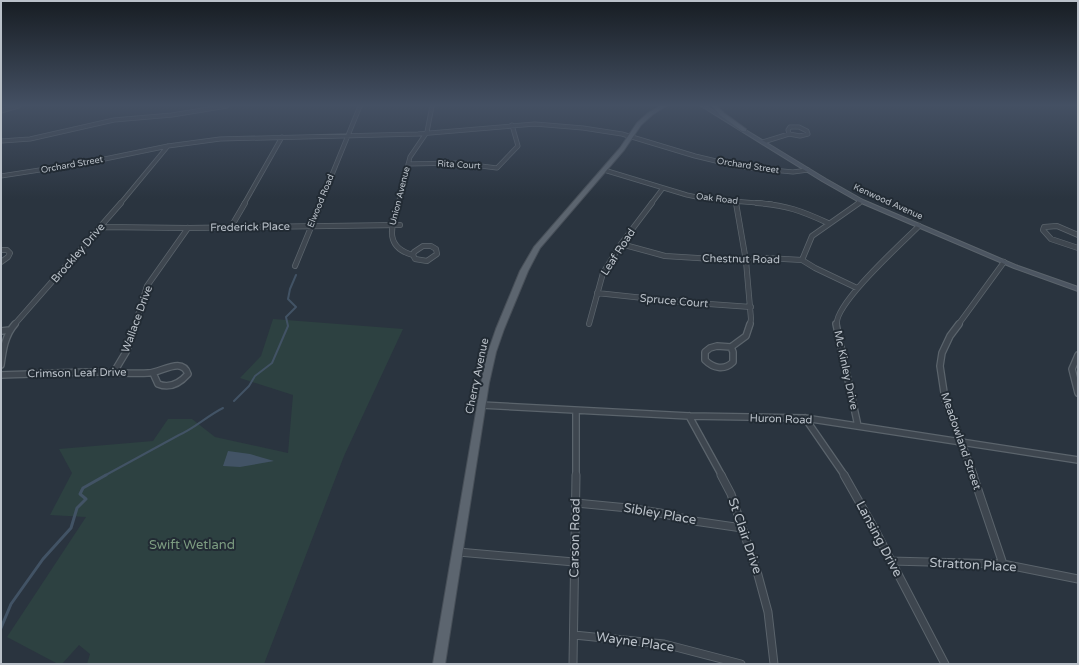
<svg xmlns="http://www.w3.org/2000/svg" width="1079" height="665" font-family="'Varela Round',sans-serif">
  <rect width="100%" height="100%" fill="#2a343f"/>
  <!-- green -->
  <path fill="#2d4141" d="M273 319 403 329 344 456 264 664H87L90 654 79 645 62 664H58L7 637 86 517 50 515 72 473 59 449 153 441 168 419H192L215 437 288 453 293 395 240 378 261 356Z"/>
  <!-- water -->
  <path fill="#425365" d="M228 451 250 454 274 461 240 467 223 466Z"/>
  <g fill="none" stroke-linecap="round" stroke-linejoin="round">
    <!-- stream-far1 -->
    <path stroke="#425365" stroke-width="2" d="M234 401 249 386 255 376 272 363 288 326 286 317 296 307 288 299 290 289 296 275
      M104 476 179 435C195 428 207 416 223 408"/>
    <!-- stream -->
    <path stroke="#425365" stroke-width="3" d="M1 628 11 604 43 559 71 528 77 508 86 499 80 494 83 488 106 475"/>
    <defs>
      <path id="street-far3" d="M1 111 18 106
        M790 127H799L807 131 808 134 800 136 789 134 788 130Z
        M1 141 30 139 114 120 172 115 227 106
        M763 142 789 134
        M408 164 457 163 497 168 518 146 512 125
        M604 170 687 195 706 199 772 204
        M1 176 85 163 168 146 220 139 418 134 535 124 583 128 622 134 695 156 741 167 793 172 808 170
        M736 201V204
        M120 204 168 146
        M244 204 282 137
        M320 204 360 106
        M398 204 410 157 427 132 432 106
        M651 204 663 188
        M857 204 861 201"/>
      <path id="street-far2" d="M398 203C392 225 383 247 413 255
        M736 203 746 261 751 319 750 325
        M757 203C786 205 802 211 828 223
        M101 227 188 228 400 225
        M231 227 245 203
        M1078 235 1057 226 1044 227 1043 230 1051 239 1078 248
        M621 244 665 256 746 261 766 258 802 260 815 268 857 288
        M423 246H431L436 249 437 254 427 261 415 259 413 255 414 252Z
        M1 250H7L10 253 8 257 1 262
        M802 260 812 236 859 203
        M295 266 321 203
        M597 293 681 302 751 307
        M589 324 603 273 621 244 652 203
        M14 325 121 203
        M135 325 147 286 188 228
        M837 325C833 305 903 242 919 226
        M958 325 1004 262"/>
      <path id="street-far1" d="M836 324 858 426
        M959 324 950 336 942 353 940 366 945 399 974 476
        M1 331 10 330
        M717 346 731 347 733 352V362C724 371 713 368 705 360V352L710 348Z
        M731 347 746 336 750 324
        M1078 355 1072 369 1078 393
        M1 365C3 350 5 335 15 324
        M114 372 126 352 136 324
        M1 375C34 374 66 372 99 372 115 372 132 374 148 373 161 373 182 356 188 374 180 383 170 389 158 384L153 373
        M481 405 689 416 805 418 1078 460
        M576 411V476
        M689 416 722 476
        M805 418 845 476"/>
      <path id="street" d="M721 475 731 494 758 575 768 612 774 664
        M844 475 874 528 945 664
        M973 475 1003 564
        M576 503 628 508 660 513 694 521 742 528
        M458 552 574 562
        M891 561 1003 564 1078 579
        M574 635 664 644 741 664
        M573 664 576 475"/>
      <path id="secondary" d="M701 106H706L826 179 863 200 1018 266 1078 287V291L1014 268 859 202 822 181Z"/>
      <path id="primary" d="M660 106H666L652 115 641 125 624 150 540 248 528 271 504 329 496 352 489 383 445 664H433L481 383 488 352 496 329 520 271 534 247 620 148 637 123 648 113Z
        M712 106H717L724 113 746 129V131H742L720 115Z"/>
    </defs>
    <!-- street-far3 casing -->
    <use href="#street-far3" stroke="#5b646c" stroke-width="5"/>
    <!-- street-far2 casing -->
    <use href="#street-far2" stroke="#5b646c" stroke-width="6"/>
    <!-- street-far1 casing -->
    <use href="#street-far1" stroke="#5b646c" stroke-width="8"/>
    <!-- street casing -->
    <use href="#street" stroke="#5b646c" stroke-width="9"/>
    <!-- secondary casing -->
    <use href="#secondary" stroke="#5b646c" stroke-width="2"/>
    <!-- primary casing -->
    <use href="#primary" stroke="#474f58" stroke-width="2"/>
    <!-- street-far3 -->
    <use href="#street-far3" stroke="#3e464f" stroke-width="3.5"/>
    <!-- street-far2 -->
    <use href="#street-far2" stroke="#3e464f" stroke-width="4.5"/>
    <!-- street-far1 -->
    <use href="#street-far1" stroke="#3e464f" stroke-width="5.5"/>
    <!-- street -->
    <use href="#street" stroke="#3e464f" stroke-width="7"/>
    <!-- secondary -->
    <use href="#secondary" fill="#4c5561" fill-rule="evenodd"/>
    <!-- primary -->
    <use href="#primary" fill="#5c656f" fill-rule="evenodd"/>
  </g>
  <!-- sky -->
  <linearGradient id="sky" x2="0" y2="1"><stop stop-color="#171d23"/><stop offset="0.53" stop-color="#445063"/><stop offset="1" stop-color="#445063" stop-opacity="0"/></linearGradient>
  <rect width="1079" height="199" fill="url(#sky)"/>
  <g text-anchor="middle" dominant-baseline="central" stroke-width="4" stroke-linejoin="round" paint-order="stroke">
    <!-- far-street labels -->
    <g font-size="9" fill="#bac1c9" stroke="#222b34">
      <text transform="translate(72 165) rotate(-10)">Orchard Street</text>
      <text transform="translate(459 165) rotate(3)">Rita Court</text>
      <text transform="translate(748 166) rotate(9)">Orchard Street</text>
      <text transform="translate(400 196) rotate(-76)">Union Avenue</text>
      <text transform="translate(717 199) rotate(7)">Oak Road</text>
      <text transform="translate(321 201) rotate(-68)">Elwood Road</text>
      <text transform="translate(888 202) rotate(24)">Kenwood Avenue</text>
    </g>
    <!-- street labels -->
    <g font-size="11" fill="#bac1c9" stroke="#222b34">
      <text transform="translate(250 227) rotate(-1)">Frederick Place</text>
      <text transform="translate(618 252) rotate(-57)">Leaf Road</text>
      <text transform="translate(78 253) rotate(-49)">Brockley Drive</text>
      <text transform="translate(741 259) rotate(1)">Chestnut Road</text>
      <text transform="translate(674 301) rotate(5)">Spruce Court</text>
      <text transform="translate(137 319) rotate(-70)">Wallace Drive</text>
      <text transform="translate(846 370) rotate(78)">Mc Kinley Drive</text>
      <text transform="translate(77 373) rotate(-1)">Crimson Leaf Drive</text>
      <text transform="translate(477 376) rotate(-78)">Cherry Avenue</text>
      <text transform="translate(781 419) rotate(2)">Huron Road</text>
      <text transform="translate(961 441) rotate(71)">Meadowland Street</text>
    </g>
    <!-- near-street labels -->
    <g font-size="13" fill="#bac1c9" stroke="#222b34">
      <text transform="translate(660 514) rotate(10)">Sibley Place</text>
      <text transform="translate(745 536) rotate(71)">St Clair Drive</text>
      <text transform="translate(575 538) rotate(-89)">Carson Road</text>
      <text transform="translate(879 539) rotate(62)">Lansing Drive</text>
      <text transform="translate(973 565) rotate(3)">Stratton Place</text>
      <text transform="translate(635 642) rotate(8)">Wayne Place</text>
    </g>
    <!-- near-park labels -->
    <g font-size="13" fill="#7c9c81" stroke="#222b34">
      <text x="192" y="545">Swift Wetland</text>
    </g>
  </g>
  <!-- border -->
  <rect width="1079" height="665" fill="none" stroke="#bac1c9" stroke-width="4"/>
</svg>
